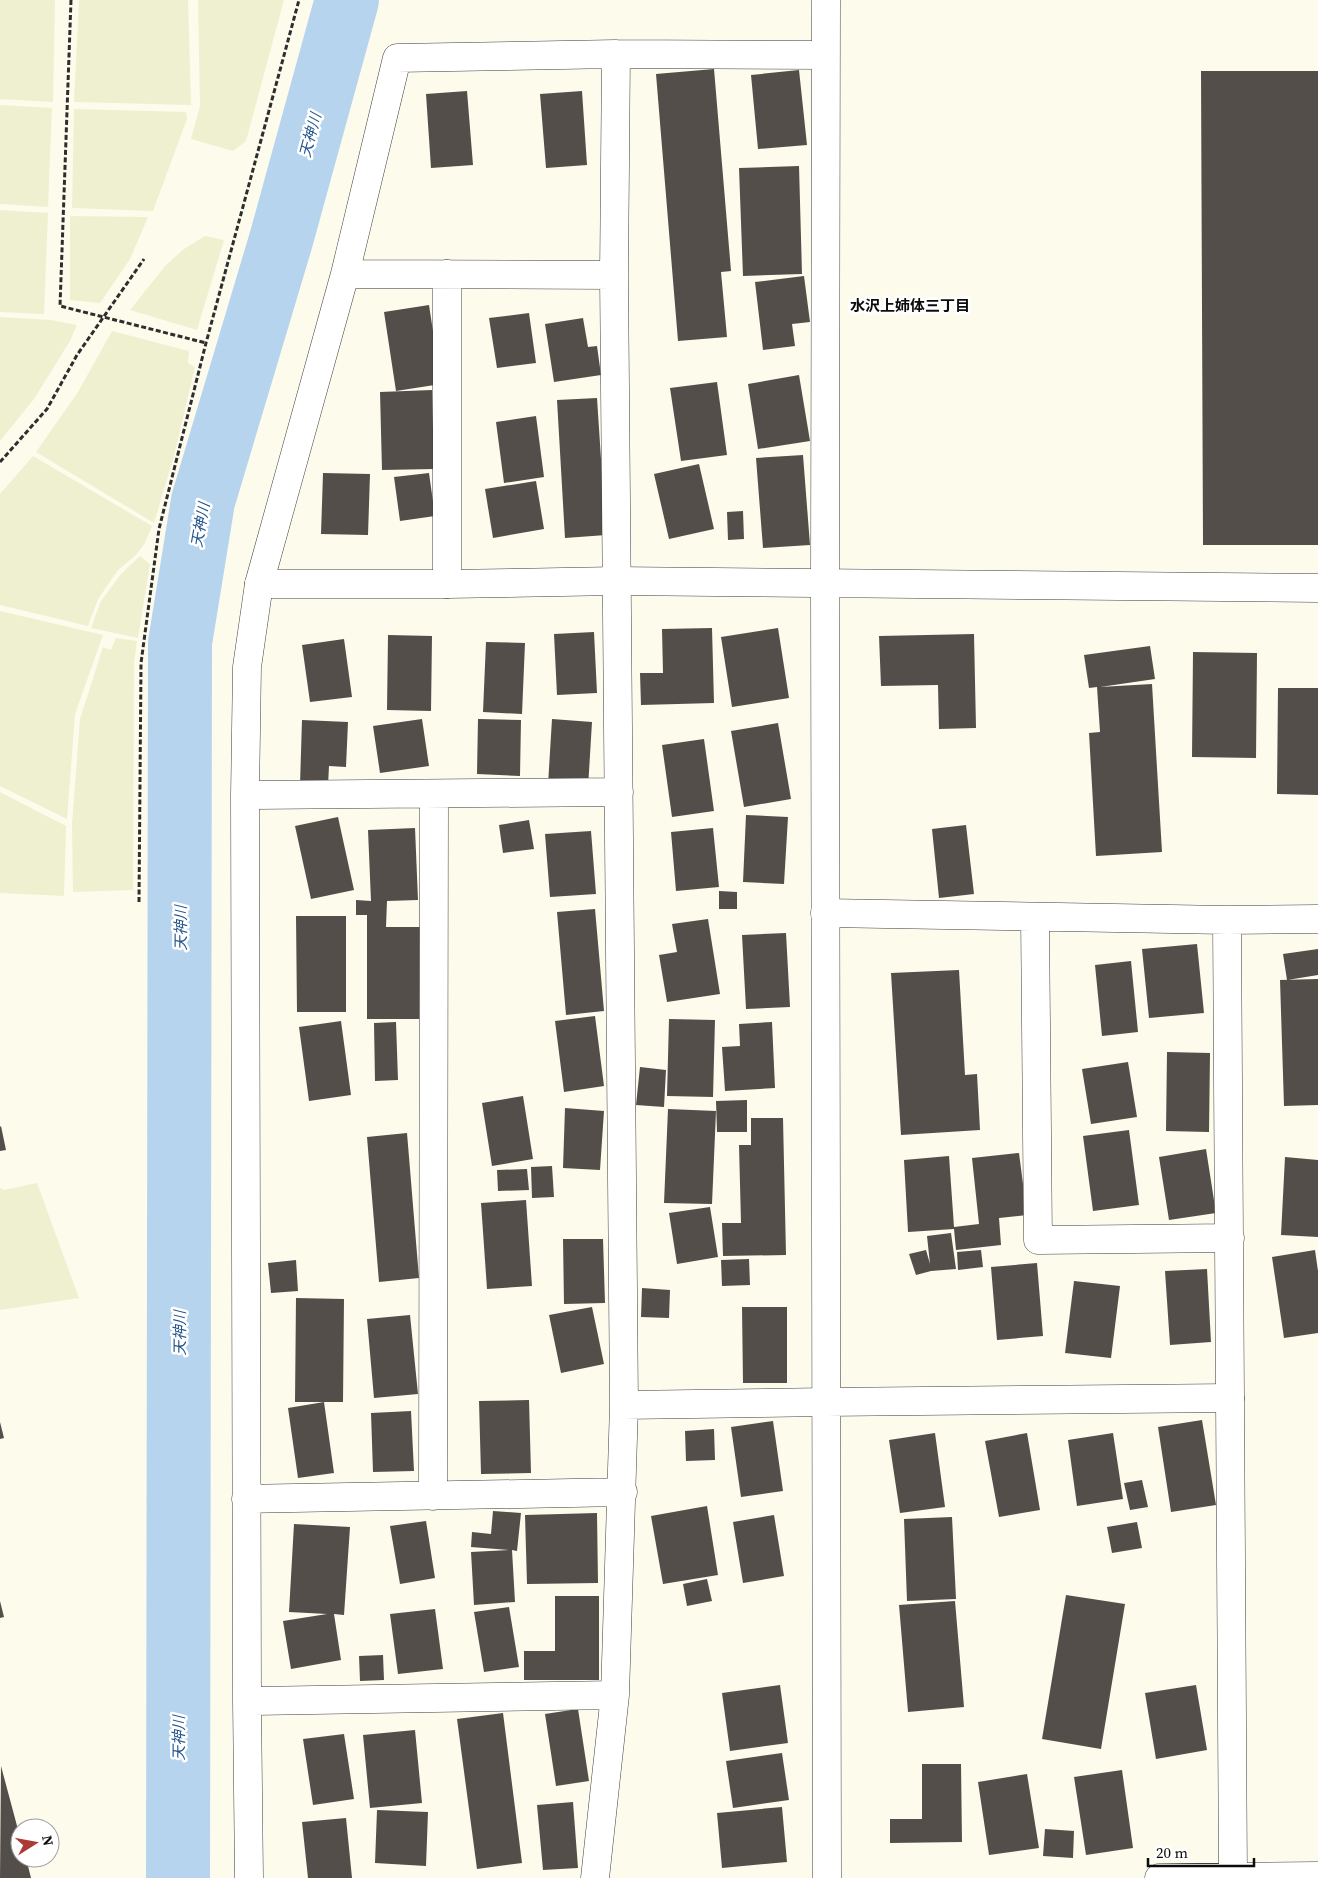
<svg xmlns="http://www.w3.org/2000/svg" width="1318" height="1878" font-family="'Source Serif 4','Noto Sans JP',serif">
  <rect width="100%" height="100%" fill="#fdfbec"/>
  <!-- farmland -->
  <path fill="#eff0d0" d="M0 0H55L53 102 0 99Z
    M79 0H188L191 105 74 102Z
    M198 0H284L246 141 233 151 191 139 200 106Z
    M0 105 52 108 48 207 0 204Z
    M74 109 186 112 187 119 153 211 72 208Z
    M0 210 48 213 44 314 0 312Z
    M70 216 148 217 130 259 100 303 70 300Z
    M205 236 224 240 197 330 130 310 166 265 184 249Z
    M0 317 51 320 77 325 70 341 34 399 0 441Z
    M112 331 189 351 188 363 195 367 174 456 154 523 36 452 78 392Z
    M33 456 152 526 145 543 136 555 118 570 98 599 88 626 0 605V494Z
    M140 556 150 564 138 638 91 628 101 601 121 574Z
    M0 611 103 635 75 714 67 819 0 786Z
    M116 638 137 641 134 663 133 890 73 892 72 824 80 719 103 647 111 650Z
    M0 792 66 826 64 896 0 893Z
    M37 1183 79 1298 0 1310V1188L4 1190Z"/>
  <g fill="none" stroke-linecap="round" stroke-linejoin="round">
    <!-- river -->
    <path stroke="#b7d4ee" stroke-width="64" d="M178 1878 180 643 203 501 281 240 347 0"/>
  </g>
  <!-- building -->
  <path fill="#534e49" d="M714 69 731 271 721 272 727 337 678 341 656 74Z
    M799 70 807 145 758 149 751 75Z
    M1201 71H1318V545H1203Z
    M467 91 473 165 431 168 426 94Z
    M582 91 587 165 546 168 540 94Z
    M799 166 802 274 743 276 739 168Z
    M804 276 810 322 792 324 795 346 763 350 755 282Z
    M429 305 441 384 396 391 384 312Z
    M529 313 536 363 497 368 489 318Z
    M583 318 588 347 597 346 601 375 554 382 545 324Z
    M799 375 810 441 758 449 748 384Z
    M717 382 727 455 681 461 670 388Z
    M432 390 434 469 382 470 380 392Z
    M597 398 606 535 565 538 557 400Z
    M536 416 544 477 504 483 496 422Z
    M803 455 810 545 763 548 756 458Z
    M699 464 714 529 669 539 654 474Z
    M323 473 370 474 368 535 321 534Z
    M429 473 435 516 400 521 394 477Z
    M536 481 544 529 493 538 485 489Z
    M743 511 744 539 728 540 727 512Z
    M712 628 714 703 641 705 640 673H663L662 629Z
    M778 628 789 698 732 707 721 637Z
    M594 632 597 693 557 695 554 634Z
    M974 634 976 728 939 729 938 685 881 686 879 636Z
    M388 635 432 636 431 711 387 710Z
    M344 639 352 697 310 702 302 645Z
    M486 642 525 643 522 714 483 712Z
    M1150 646 1155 679 1100 687 1152 684 1162 852 1096 856 1089 733 1100 732 1097 687 1089 688 1084 655Z
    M1193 652 1257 653 1256 758 1192 757Z
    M1278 688H1318V795L1277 794Z
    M422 719 429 766 380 773 373 726Z
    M478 719 521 720 520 776 477 774Z
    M552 719 592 722 588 788 548 785Z
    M302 720 348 722 346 767 329 766 328 786 300 785Z
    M778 723 791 799 744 807 731 731Z
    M704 739 714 811 672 817 662 745Z
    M746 815 788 817 784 884 743 882Z
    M338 817 354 890 311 899 295 826Z
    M529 820 534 849 503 853 499 825Z
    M966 825 974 894 939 898 932 829Z
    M415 828 418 900 387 901 386 927H420V1019H367V915H356V900L371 901 368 830Z
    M713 828 719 887 676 891 671 832Z
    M591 831 596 894 550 897 545 834Z
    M719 891 737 892V909H719Z
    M595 909 604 1011 566 1015 557 912Z
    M296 916H346V1012H297Z
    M708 919 720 994 667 1002 659 955 677 952 672 924Z
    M786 933 790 1007 746 1009 742 935Z
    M1197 944 1204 1013 1149 1018 1142 949Z
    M1318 949V975L1287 980 1283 954Z
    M1131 961 1138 1032 1102 1036 1095 965Z
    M959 970 965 1075 977 1074 980 1130 901 1135 891 973Z
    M1318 979V1105L1284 1106 1280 980Z
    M595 1016 604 1086 564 1092 555 1021Z
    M669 1019 715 1020 713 1097 667 1096Z
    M341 1021 351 1095 309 1101 299 1027Z
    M396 1022 398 1080 375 1081 374 1023Z
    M772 1022 775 1088 725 1091 722 1047 740 1046 739 1024Z
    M1167 1052 1210 1053 1209 1132 1166 1131Z
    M1128 1062 1137 1117 1091 1124 1082 1069Z
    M640 1067 666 1070 664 1107 636 1105Z
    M523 1096 533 1159 492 1166 482 1103Z
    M747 1100V1132H717L716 1101Z
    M565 1108 604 1111 600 1170 563 1168Z
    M668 1109 716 1111 712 1204 664 1203Z
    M751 1118H783L786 1255 723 1256 722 1223H741L739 1145H751Z
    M1 1126 6 1150 0 1151V1127Z
    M1129 1130 1139 1205 1093 1211 1083 1136Z
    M407 1133 419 1278 379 1282 367 1137Z
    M1206 1149 1216 1213 1169 1220 1159 1157Z
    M1019 1153 1027 1215 999 1218 1001 1245 956 1250 954 1229 908 1232 904 1160 949 1156 954 1227 979 1224 972 1158Z
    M1285 1157 1318 1160V1237L1281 1235Z
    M552 1166 554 1197 532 1198 531 1167Z
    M527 1169 529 1190 498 1191 497 1170Z
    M526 1200 532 1286 487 1289 481 1203Z
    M710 1207 718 1257 677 1264 669 1213Z
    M951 1233 956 1269 931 1271 916 1275 909 1254 926 1250 930 1264 927 1236Z
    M563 1239H603L605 1303 564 1304Z
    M981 1250 983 1267 958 1270 957 1252Z
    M1315 1250 1318 1271V1333L1284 1338 1272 1257Z
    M749 1259 750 1285 722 1286 721 1260Z
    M296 1260 298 1291 271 1293 268 1263Z
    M1037 1263 1043 1336 997 1340 991 1267Z
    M1207 1269 1211 1342 1170 1345 1165 1271Z
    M1074 1281 1120 1286 1111 1358 1065 1353Z
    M642 1288 670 1290 669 1318 641 1317Z
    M296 1298 344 1299 343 1402H295Z
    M592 1307 604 1364 561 1373 549 1315Z
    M742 1307H787V1383H743Z
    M410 1315 418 1394 374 1398 367 1319Z
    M529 1400 531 1473 481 1474 479 1401Z
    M324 1402 334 1473 298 1478 288 1408Z
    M411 1411 414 1471 373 1472 371 1413Z
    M1202 1420 1216 1505 1171 1512 1158 1427Z
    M773 1421 783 1491 741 1497 731 1427Z
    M0 1422 4 1438 0 1439Z
    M714 1429 715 1460 686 1461 685 1431Z
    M935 1433 945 1507 900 1513 889 1440Z
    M1027 1433 1040 1510 999 1517 985 1441Z
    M1113 1433 1123 1499 1077 1506 1068 1440Z
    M1142 1480 1148 1507 1130 1510 1124 1483Z
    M707 1506 718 1575 663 1584 651 1516Z
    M493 1511 521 1513 517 1551 512 1550 515 1602 474 1605 471 1552 509 1550 471 1547 472 1532 491 1534Z
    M597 1513 598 1583 527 1584 525 1515Z
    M774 1515 784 1576 743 1583 733 1522Z
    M952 1517 956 1599 907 1601 904 1519Z
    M426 1521 435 1578 400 1584 390 1526Z
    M1137 1522 1142 1548 1112 1553 1107 1527Z
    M294 1524 350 1527 344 1615 334 1614 341 1660 291 1669 283 1621 327 1614 289 1612Z
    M707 1579 712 1601 687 1606 683 1584Z
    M1066 1595 1125 1604 1101 1749 1042 1739Z
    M555 1596H599V1680H524V1651H555Z
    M0 1601 4 1617 0 1618Z
    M955 1601 964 1707 908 1712 899 1605Z
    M509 1607 519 1667 484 1672 474 1612Z
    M435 1609 443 1669 398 1674 390 1614Z
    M383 1655 384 1680 360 1681 359 1656Z
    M780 1685 788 1743 730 1751 722 1693Z
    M1196 1685 1207 1750 1156 1759 1145 1693Z
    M578 1709 589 1781 556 1786 545 1714Z
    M503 1713 522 1863 477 1869 457 1719Z
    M415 1730 422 1803 370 1808 363 1735Z
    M344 1734 354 1799 313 1805 303 1739Z
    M782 1753 789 1800 733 1808 726 1761Z
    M922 1764H961L962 1842 890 1843V1819H922Z
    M1 1766 20 1837V1858H26L31 1878H0Z
    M1122 1770 1133 1848 1086 1855 1074 1777Z
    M1027 1774 1039 1848 989 1855 978 1782Z
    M573 1802 578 1868 543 1870 537 1805Z
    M782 1807 787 1862 722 1868 717 1813Z
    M377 1810 428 1812 426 1866 375 1863Z
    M346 1818 352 1878H308L302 1822Z
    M1045 1829 1074 1831 1073 1858 1043 1856Z"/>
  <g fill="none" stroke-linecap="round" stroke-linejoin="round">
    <defs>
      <path id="minor" d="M345 274 614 275
        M447 274V584
        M825 582 826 0
        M245 795 619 792
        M825 913 1227 920 1318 919
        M1035 917 1038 1240 1230 1238
        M1227 920 1233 1878
        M624 1405 826 1402
        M433 1496 434 794
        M246 1499 623 1492
        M247 1701 615 1695
        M249 1878 247 1701 245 795 247 667 259 584 345 274 397 58 616 54 826 55
        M595 1878 615 1695 624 1405 614 275 616 54
        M1159 1878 1318 1876"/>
      <path id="tertiary" d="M825 582 827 1878
        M259 584H447L616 581 1318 588
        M826 1402 1230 1398"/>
    </defs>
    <!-- minor casing -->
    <use href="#minor" stroke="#3f3f3f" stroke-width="29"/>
    <!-- tertiary casing -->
    <use href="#tertiary" stroke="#3f3f3f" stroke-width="29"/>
    <!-- path -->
    <path stroke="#2e2e2e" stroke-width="3" stroke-dasharray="5 2.5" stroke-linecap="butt" d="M71 0 60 306 206 343
      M0 462 47 409 77 355 144 259
      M139 902 141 663 159 529 206 343 299 0"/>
    <!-- minor -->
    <use href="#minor" stroke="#fff" stroke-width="28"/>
    <!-- tertiary -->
    <use href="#tertiary" stroke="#fff" stroke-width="28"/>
  </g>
  <g text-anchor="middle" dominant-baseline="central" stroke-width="5" stroke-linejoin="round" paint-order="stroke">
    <!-- water labels -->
    <g font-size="15" font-style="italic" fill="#25558d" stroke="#fff">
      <text transform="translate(310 135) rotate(-75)">天神川</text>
      <text transform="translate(200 525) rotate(-80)">天神川</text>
      <text transform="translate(180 928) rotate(-90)">天神川</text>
      <text transform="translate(179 1333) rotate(-90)">天神川</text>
      <text transform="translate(178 1738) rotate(-90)">天神川</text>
    </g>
    <!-- neighbourhood labels -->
    <g font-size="15" font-weight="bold" fill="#0c0c0c" stroke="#fff">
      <text x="910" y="305">水沢上姉体三丁目</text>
    </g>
  </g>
  <!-- north arrow -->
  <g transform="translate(35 1843) rotate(79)"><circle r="24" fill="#ffffff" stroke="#9e9e9e"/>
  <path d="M0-4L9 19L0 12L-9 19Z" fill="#aa3b35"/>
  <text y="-8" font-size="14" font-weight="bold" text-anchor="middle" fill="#0c0c0c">N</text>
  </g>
  <!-- scale -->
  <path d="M1148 1858v8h106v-8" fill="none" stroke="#0c0c0c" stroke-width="2.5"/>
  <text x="1156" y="1858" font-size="15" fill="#0c0c0c" stroke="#ffffff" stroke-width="4" paint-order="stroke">20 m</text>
</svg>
